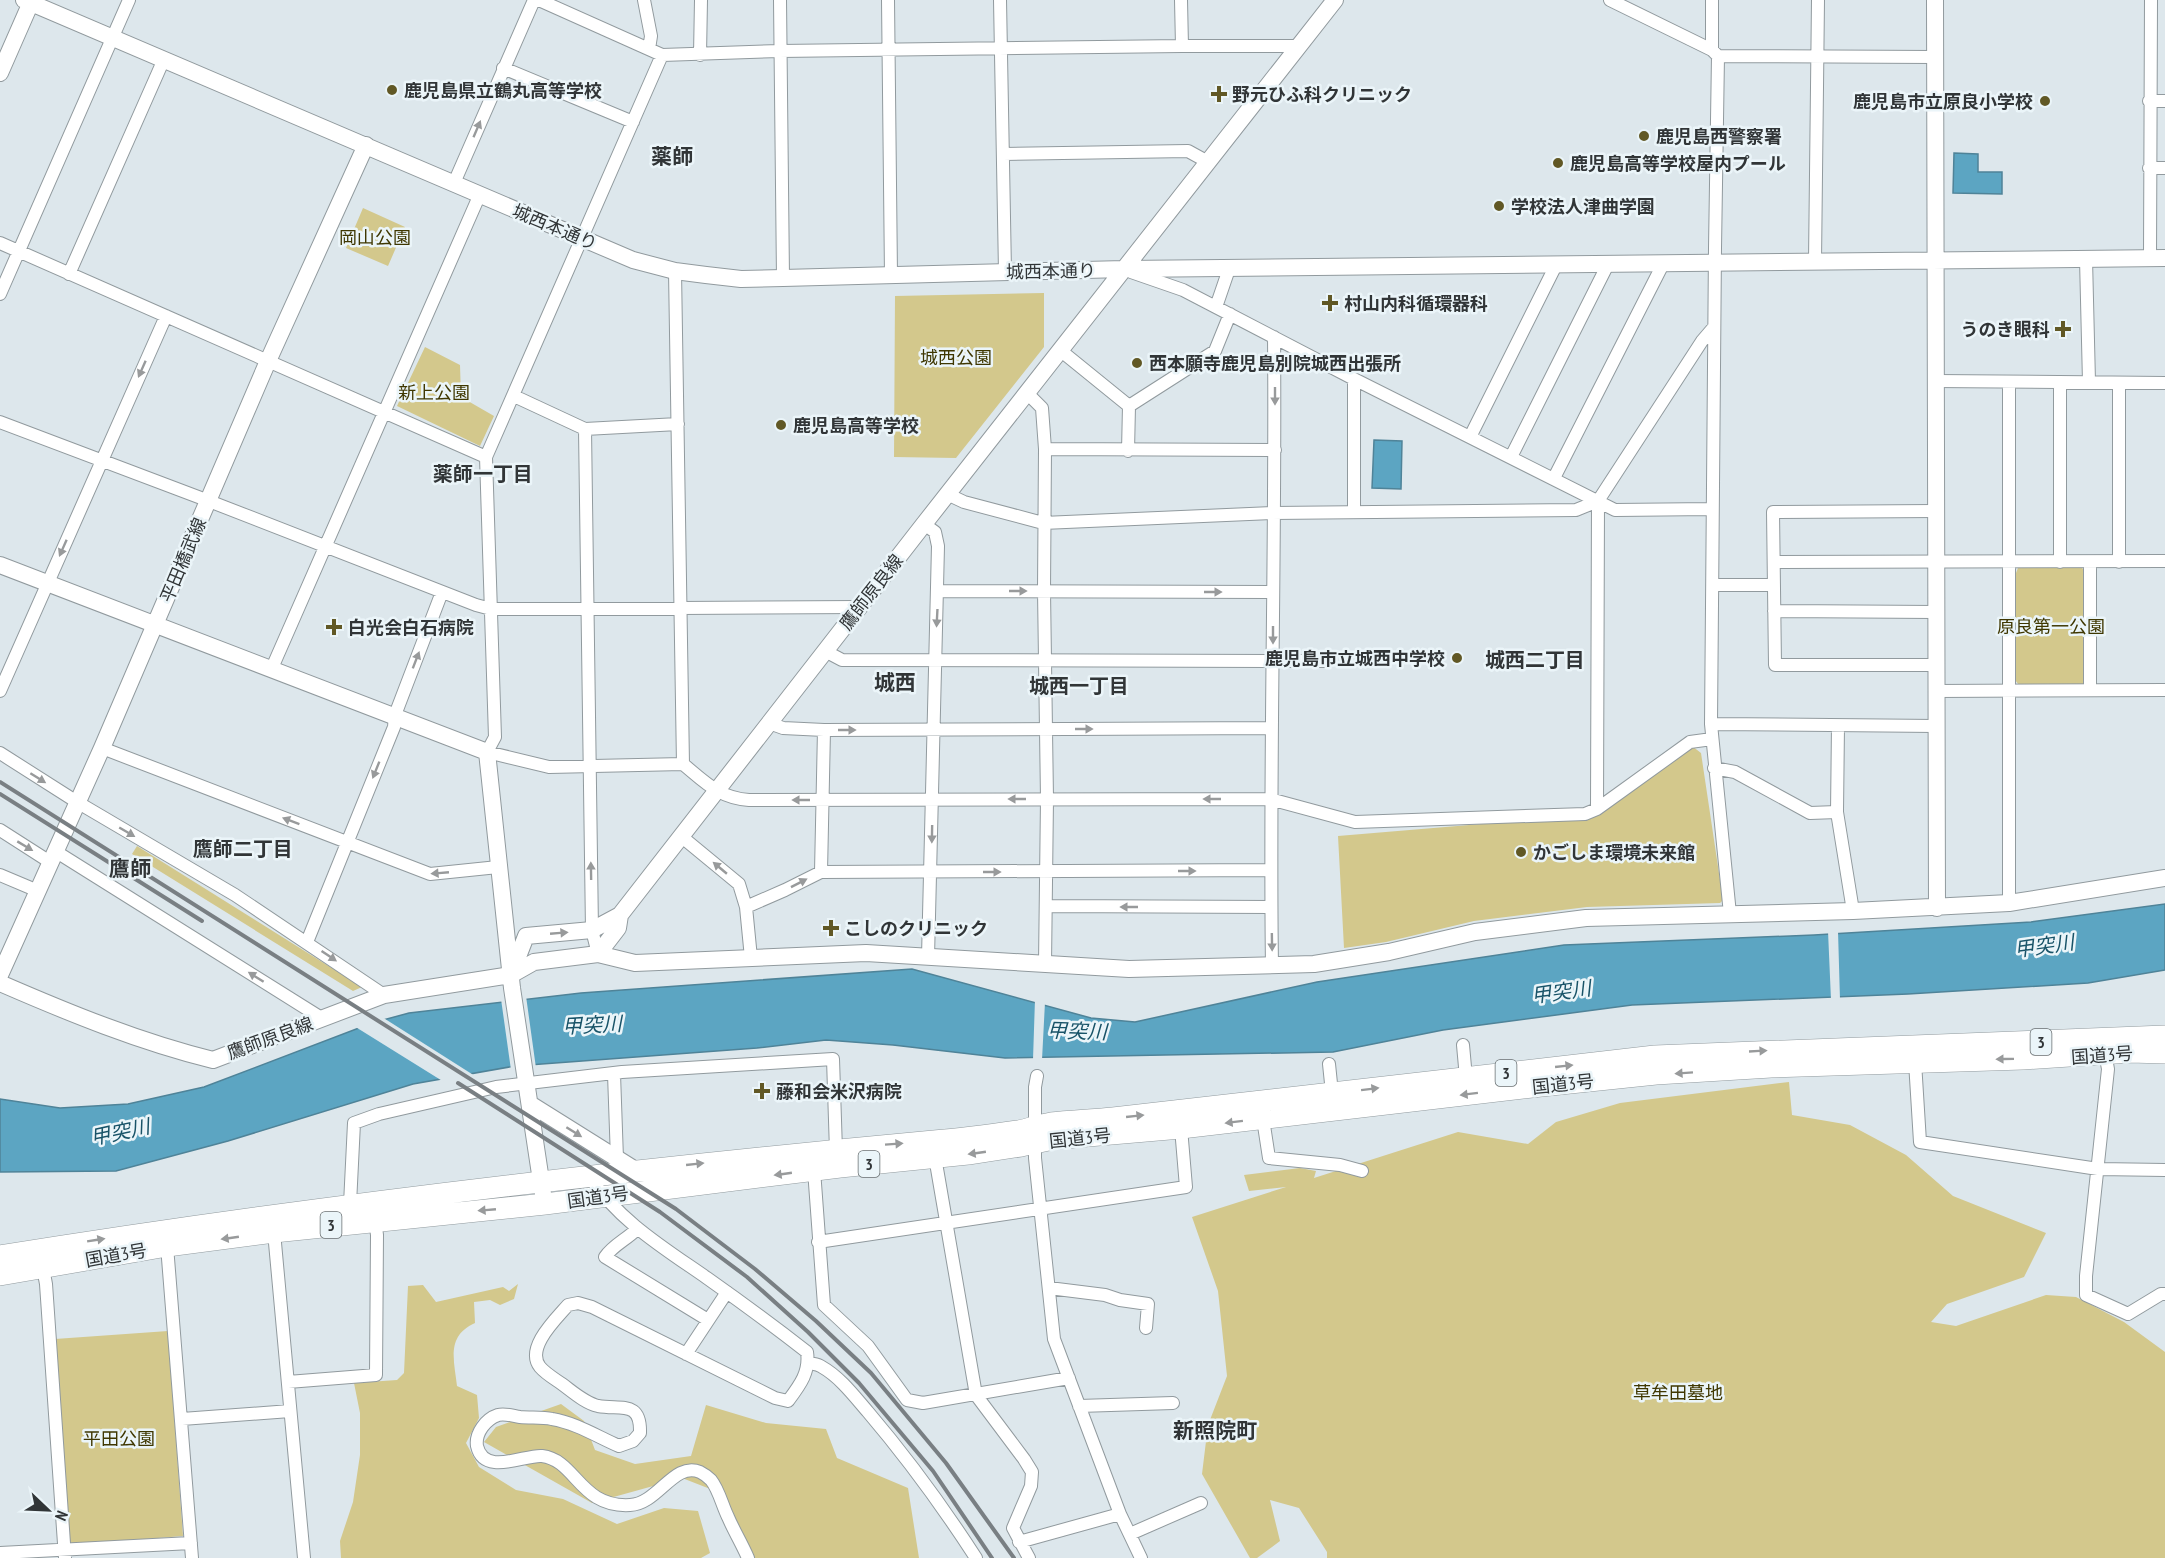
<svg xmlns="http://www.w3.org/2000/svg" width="2165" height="1558" font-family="'PT Sans Narrow','Noto Sans JP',sans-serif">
  <rect width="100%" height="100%" fill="#dde7ec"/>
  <!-- green -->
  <path fill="#d3c88c" d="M363 208 405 227 388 266 346 248Z
    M1044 293V347L956 458 894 457 895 296Z
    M425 347 460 365 461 397 494 416 480 446 397 406Z
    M2018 568H2082L2087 573V680L2082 686 2019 685 2015 680 2016 573Z
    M1692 746 1701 753 1723 900 1720 903 1587 907 1474 921 1386 942 1344 948 1338 836 1600 814Z
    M137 846 362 987 353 991 132 854Z
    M1789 1082 1792 1115 1850 1125 1906 1155 1953 1196 2046 1233 2024 1277 1947 1304 1931 1322 1956 1326 2046 1295 2076 1297 2124 1322 2165 1352V1558H1327V1552L1299 1508 1270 1500 1280 1541 1257 1558H1250L1202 1474 1208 1425 1227 1376 1218 1291 1192 1217 1286 1187 1249 1191 1244 1175 1300 1168 1316 1171 1314 1178 1458 1132 1528 1144 1556 1122 1620 1103Z
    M518 1284 514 1299 500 1305 490 1300 474 1302 475 1323C446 1336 454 1360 457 1386L477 1395 479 1418 466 1443 479 1467 516 1490 563 1499 617 1524 664 1508 698 1511 710 1553 701 1558H341L340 1541 353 1502 360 1455V1413L354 1383 397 1380 404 1373 408 1286 423 1285 436 1302 503 1287 509 1291Z
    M168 1331 183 1536 70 1545 55 1339Z
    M561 1404 584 1421 595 1450 635 1464 691 1456 706 1405 766 1423 826 1429 837 1458 908 1488 919 1558H743L718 1492 682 1478 592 1503 484 1442 496 1427Z"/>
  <!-- water -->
  <path fill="#5ca5c2" stroke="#4f8398" stroke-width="1.5" d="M1954 153 1978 154V172H2002V194L1953 193Z
    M1374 440 1402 441 1401 489 1372 488Z
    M2165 904V970L2088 983 1908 994 1632 1005 1443 1030 1333 1052 1005 1058 893 1045 826 1040 757 1048 515 1066 413 1084 228 1141 116 1171 0 1172V1099L60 1108 128 1104 204 1087 372 1023 409 1013 581 993 912 969 1091 1018 1135 1022 1317 982 1564 945 1814 935 2031 922Z"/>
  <!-- pier -->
  <path fill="#dde7ec" d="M1828 931H1838L1840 1000H1831Z
    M526 996 536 1068 511 1070 501 999Z
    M1035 999 1045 1002 1042 1060H1033Z
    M382 1017 475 1076 444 1082 354 1026Z"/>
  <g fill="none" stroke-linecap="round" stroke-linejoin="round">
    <defs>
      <path id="minor" d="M539 0 662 55 780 51 1182 46H1299
        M644 0 651 36 649 49
        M780 0 783 278
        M888 0 891 276
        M1000 0 1005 272
        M1181 0 1182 46
        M1610 0 1712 50 1718 56 1934 57
        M1712 50V0
        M662 55 486 457 495 737 487 752 549 767 683 764
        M700 55 701 0
        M1718 56 1715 248 1711 724 1730 914
        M503 68 633 122
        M2149 101H2165
        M1003 154 1188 151 1208 162
        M2149 168H2165
        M454 183 534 0
        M0 243 486 457
        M2150 258 2151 0
        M2086 259 2089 382
        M1815 262 1818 0
        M675 271 683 764C705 782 719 798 749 800L1270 799 1355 822 1585 814 1597 809 1690 742 1712 739
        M1131 272 1183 290 1354 379 1615 510 1712 509
        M69 274 164 59
        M0 294 129 0
        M1216 307 1229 269
        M1060 350 1129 406 1128 451
        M1354 379V512
        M1935 381 2165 383
        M2009 382V903
        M1027 393 1042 408 1045 449 1044 591 1047 799 1045 964
        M514 396 585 429 592 930 598 954
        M1129 406 1215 351 1230 314
        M0 422 209 501 476 605 491 609 860 607
        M585 429 678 424
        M1470 437 1556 265
        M1045 449 1275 450
        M1511 457 1608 264
        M1554 478 1663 264
        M947 494 964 502 1043 523 1273 513 1576 510 1598 501
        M1936 511 1773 512 1775 665H1936
        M924 524 935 532 938 546 928 957
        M1774 562 2165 561
        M2060 562V382
        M2119 562V383
        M1713 585H1774
        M939 591 1273 592
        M1774 611 1936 612
        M825 651 842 660 1326 661
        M272 668 480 194
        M2090 690V562
        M0 691 166 316
        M1936 691 2165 690
        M769 723 783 728 824 730 1271 728
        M1711 724 1936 726
        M102 748 430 874 498 867
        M0 753 77 802 235 895 384 995
        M1714 768 1735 772 1810 813 1837 812 1853 911
        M1597 809 1598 501 1702 341 1714 327
        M1837 812 1838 726
        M0 830 50 862
        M682 837 739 884 746 907 751 958
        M55 851 323 1019
        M821 872 824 730
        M0 875 38 891
        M1047 906 1271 907
        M746 907 785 890 821 872 1270 870
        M307 942 394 727 395 715 442 592
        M1272 966C1269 756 1276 547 1274 337
        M1463 1045 1466 1078
        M2104 1048 2108 1069 2086 1276V1295L2128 1314 2161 1294H2165
        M1915 1062 1920 1142 2098 1169 2165 1170
        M1329 1064 1332 1093
        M614 1074 617 1159
        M1037 1076 1035 1087V1158L1054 1339 1120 1514 1141 1558
        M1263 1119 1269 1158 1340 1165 1362 1171
        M935 1157 976 1395 1024 1459 1032 1472 1031 1486 1013 1528 1029 1558
        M814 1170 824 1305 868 1346 907 1400 923 1403 1069 1378
        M589 1176C619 1221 664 1248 707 1278 741 1302 775 1327 807 1352 810 1372 800 1385 788 1401L775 1398 592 1307 578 1303 568 1305C556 1319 525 1348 540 1367 546 1374 555 1379 562 1384 573 1392 585 1403 598 1406 621 1410 641 1400 640 1433L633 1441 619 1446C598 1437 576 1423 552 1419 542 1417 531 1418 520 1417 513 1416 505 1413 498 1415 486 1419 475 1433 477 1446 484 1477 526 1454 542 1456 576 1460 580 1508 630 1505 658 1504 674 1461 700 1472 704 1474 708 1477 711 1480 719 1490 722 1505 728 1517 734 1531 742 1544 748 1558
        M350 1204 354 1123 379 1114 496 1087 622 1072 833 1059 836 1151
        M637 1229C626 1240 613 1245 605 1257L708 1320
        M274 1232 304 1558
        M818 1242 1186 1187 1181 1128
        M167 1246 192 1558
        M43 1268 46 1284 65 1558
        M1049 1288 1105 1295 1120 1300 1148 1304 1146 1328
        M686 1354 727 1292
        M809 1363C813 1364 818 1364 822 1367 840 1377 855 1397 868 1412 908 1459 943 1507 976 1558
        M288 1382 376 1375 377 1235 375 1220
        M1079 1406 1173 1403
        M182 1419 290 1411
        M1130 1534 1201 1503
        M1019 1542 1120 1514
        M0 1553 191 1543"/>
      <path id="tertiary" d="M24 0 633 260 675 271 706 275 741 279 783 278 1124 269 2165 258
        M1935 0 1937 908
        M0 73 32 0
        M0 565 487 752 512 988 543 1194
        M598 954 618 928 620 915
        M0 975 102 748 268 361 366 145
        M511 975 526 936 592 930 620 915 924 524 1335 0
        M0 983C69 1013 140 1042 213 1060L384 995 511 975 534 962 598 954 635 963 866 953 1129 969 1314 964 1389 952 1475 932 1586 918 1853 911 2009 903 2165 878
        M530 1104 637 1171"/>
      <path id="trunk" d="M0 1256C310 1206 622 1170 934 1141 962 1139 991 1135 1018 1131 1029 1129 1040 1125 1051 1123 1072 1121 1093 1120 1113 1118L1655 1056 2165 1036
        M0 1275 167 1246 274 1232 545 1204 840 1167 968 1154 1021 1146 1053 1139 1181 1128 1541 1086 1656 1074 1771 1067 2023 1059 2130 1052 2165 1053"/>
    </defs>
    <!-- minor casing -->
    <use href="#minor" stroke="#919a9e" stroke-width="14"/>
    <!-- tertiary casing -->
    <use href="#tertiary" stroke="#919a9e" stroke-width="18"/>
    <!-- trunk casing -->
    <use href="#trunk" stroke="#919a9e" stroke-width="22"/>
    <!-- minor -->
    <use href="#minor" stroke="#fff" stroke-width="12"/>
    <!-- tertiary -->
    <use href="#tertiary" stroke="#fff" stroke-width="16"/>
    <!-- trunk -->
    <use href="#trunk" stroke="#fff" stroke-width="21"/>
    <!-- rail -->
    <path stroke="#797f83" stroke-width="4" d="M0 782 676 1209 755 1269 816 1321 871 1373 946 1463 1014 1558
      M0 794 202 921
      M458 1083 660 1212 747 1277 808 1332 859 1383 933 1471 992 1558"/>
  </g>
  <!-- one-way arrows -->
  <defs><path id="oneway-solid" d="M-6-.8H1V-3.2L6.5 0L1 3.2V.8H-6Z" transform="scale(1.5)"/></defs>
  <g fill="#989a9b">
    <use href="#oneway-solid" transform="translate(477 129) rotate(-67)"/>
    <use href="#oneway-solid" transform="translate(142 369) rotate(114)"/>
    <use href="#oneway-solid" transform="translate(1275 396) rotate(90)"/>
    <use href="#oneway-solid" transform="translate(63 548) rotate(114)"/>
    <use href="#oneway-solid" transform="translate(1018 591)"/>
    <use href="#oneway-solid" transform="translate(1213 592)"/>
    <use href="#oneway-solid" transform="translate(937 618) rotate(93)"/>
    <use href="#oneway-solid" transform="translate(1273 635) rotate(90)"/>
    <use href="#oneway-solid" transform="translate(416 660) rotate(-69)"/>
    <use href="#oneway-solid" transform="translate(1084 729)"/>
    <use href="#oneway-solid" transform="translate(847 730)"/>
    <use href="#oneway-solid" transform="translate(376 770) rotate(112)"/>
    <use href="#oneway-solid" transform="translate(38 778) rotate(32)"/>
    <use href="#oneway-solid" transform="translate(1017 799) rotate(180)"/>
    <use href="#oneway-solid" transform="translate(1212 799) rotate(-180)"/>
    <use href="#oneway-solid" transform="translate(801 800) rotate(-180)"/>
    <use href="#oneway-solid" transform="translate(291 821) rotate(-159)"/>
    <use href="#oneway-solid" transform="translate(127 832) rotate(30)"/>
    <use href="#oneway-solid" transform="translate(932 834) rotate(91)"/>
    <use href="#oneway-solid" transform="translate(25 846) rotate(31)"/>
    <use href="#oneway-solid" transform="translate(720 868) rotate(-140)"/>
    <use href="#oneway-solid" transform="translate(591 871) rotate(-91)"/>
    <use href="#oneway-solid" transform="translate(1187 871)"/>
    <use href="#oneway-solid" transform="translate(992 872)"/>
    <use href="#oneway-solid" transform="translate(440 873) rotate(175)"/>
    <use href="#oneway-solid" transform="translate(799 883) rotate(-27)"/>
    <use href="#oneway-solid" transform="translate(1129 907) rotate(-180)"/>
    <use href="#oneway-solid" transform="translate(559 933) rotate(-5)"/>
    <use href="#oneway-solid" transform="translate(1272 942) rotate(89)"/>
    <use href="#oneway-solid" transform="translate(329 956) rotate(34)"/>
    <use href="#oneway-solid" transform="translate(256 977) rotate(-148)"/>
    <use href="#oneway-solid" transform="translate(1758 1051) rotate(-3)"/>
    <use href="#oneway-solid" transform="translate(2005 1059) rotate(179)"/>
    <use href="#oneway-solid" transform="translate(1564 1066) rotate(-6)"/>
    <use href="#oneway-solid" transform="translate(1684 1073) rotate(176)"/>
    <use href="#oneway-solid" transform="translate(1370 1089) rotate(-7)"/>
    <use href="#oneway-solid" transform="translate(1469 1094) rotate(173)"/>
    <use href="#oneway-solid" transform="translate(1135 1116) rotate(-6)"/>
    <use href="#oneway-solid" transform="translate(1234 1122) rotate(173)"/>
    <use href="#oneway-solid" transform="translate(574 1132) rotate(32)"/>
    <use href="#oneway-solid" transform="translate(894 1144) rotate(-4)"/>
    <use href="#oneway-solid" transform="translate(977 1153) rotate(172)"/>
    <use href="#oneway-solid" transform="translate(695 1164) rotate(-6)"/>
    <use href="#oneway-solid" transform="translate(783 1174) rotate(172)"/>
    <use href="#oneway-solid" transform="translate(487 1210) rotate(175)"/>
    <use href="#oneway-solid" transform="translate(230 1238) rotate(172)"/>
    <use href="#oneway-solid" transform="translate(96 1240) rotate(-9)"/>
  </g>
  <!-- markers -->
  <g fill="#615825" stroke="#ebf5f9" stroke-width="2">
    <circle cx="392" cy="90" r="6"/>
    <path d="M1216 85h6v6h6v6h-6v6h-6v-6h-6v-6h6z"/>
    <circle cx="2045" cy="101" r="6"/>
    <circle cx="1644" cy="136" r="6"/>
    <circle cx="1558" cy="163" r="6"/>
    <circle cx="1499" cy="206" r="6"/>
    <path d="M1327 294h6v6h6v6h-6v6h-6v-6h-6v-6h6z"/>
    <path d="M2060 320h6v6h6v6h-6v6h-6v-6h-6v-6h6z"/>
    <circle cx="1137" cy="363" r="6"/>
    <circle cx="781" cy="425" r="6"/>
    <path d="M331 618h6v6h6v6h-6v6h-6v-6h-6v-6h6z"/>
    <circle cx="1457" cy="658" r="6"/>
    <circle cx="1521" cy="852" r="6"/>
    <path d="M828 919h6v6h6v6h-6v6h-6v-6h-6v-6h6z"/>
    <path d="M759 1082h6v6h6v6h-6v6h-6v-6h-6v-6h6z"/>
  </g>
  <g text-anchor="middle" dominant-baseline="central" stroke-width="5" stroke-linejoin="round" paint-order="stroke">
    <!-- shield labels -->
    <g fill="#ebf5f9" stroke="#696f71" stroke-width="1.5">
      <rect x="2030.5" y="1029" width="21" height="26" rx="4.5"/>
      <rect x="1495.5" y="1060" width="21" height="26" rx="4.5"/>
      <rect x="858.5" y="1151" width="21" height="26" rx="4.5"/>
      <rect x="320.5" y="1212" width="21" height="26" rx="4.5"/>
    </g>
    <g font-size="16" font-weight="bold" fill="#313537">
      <text x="2041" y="1042">3</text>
      <text x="1506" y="1073">3</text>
      <text x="869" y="1164">3</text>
      <text x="331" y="1225">3</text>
    </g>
    <!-- poi labels -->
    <g font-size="18" font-weight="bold" fill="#313537" stroke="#ebf5f9" text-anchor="start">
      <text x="404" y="90">鹿児島県立鶴丸高等学校</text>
      <text x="1232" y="94">野元ひふ科クリニック</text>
      <text x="2033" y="101" text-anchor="end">鹿児島市立原良小学校</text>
      <text x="1656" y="136">鹿児島西警察署</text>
      <text x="1570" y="163">鹿児島高等学校屋内プール</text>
      <text x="1511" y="206">学校法人津曲学園</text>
      <text x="1344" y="303">村山内科循環器科</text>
      <text x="2050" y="329" text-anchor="end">うのき眼科</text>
      <text x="1149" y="363">西本願寺鹿児島別院城西出張所</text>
      <text x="793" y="425">鹿児島高等学校</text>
      <text x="348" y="627">白光会白石病院</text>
      <text x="1445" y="658" text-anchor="end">鹿児島市立城西中学校</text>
      <text x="1533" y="852">かごしま環境未来館</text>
      <text x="844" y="928">こしのクリニック</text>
      <text x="776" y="1091">藤和会米沢病院</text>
    </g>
    <!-- street labels -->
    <g font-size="18" fill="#313537" stroke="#ebf5f9">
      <text transform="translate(555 227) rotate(23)">城西本通り</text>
      <text transform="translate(1051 271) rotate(-1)">城西本通り</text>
      <text transform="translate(183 560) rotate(-67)">平田橋武線</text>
      <text transform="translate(871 592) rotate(-52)">鷹師原良線</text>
      <text transform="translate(270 1038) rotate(-20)">鷹師原良線</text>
      <text transform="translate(2102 1055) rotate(-4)">国道3号</text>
      <text transform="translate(1563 1084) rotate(-6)">国道3号</text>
      <text transform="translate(1080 1138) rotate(-6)">国道3号</text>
      <text transform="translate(598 1197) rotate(-8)">国道3号</text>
      <text transform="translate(116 1255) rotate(-10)">国道3号</text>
    </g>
    <!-- park labels -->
    <g font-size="18" fill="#3f3701" stroke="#ebf5f9">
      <text x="375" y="237">岡山公園</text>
      <text x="956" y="357">城西公園</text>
      <text x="434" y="392">新上公園</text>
      <text x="2051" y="626">原良第一公園</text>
      <text x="1678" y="1392">草牟田墓地</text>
      <text x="119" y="1438">平田公園</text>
    </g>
    <!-- neighbourhood labels -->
    <g font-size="20" font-weight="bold" fill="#313537" stroke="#ebf5f9">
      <text x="483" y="474">薬師一丁目</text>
      <text x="1535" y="660">城西二丁目</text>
      <text x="1079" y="686">城西一丁目</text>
      <text x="243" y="849">鷹師二丁目</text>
    </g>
    <!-- water labels -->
    <g font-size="20" font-style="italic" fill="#185368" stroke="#ebf5f9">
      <text transform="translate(2044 946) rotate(-8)">甲突川</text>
      <text transform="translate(1561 992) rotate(-8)">甲突川</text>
      <text transform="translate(592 1025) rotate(-3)">甲突川</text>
      <text transform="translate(1077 1031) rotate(2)">甲突川</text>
      <text transform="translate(120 1132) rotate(-12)">甲突川</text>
    </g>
    <!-- quarter labels -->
    <g font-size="21" font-weight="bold" fill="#313537" stroke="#ebf5f9">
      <text x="672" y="156">薬師</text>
      <text x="895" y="682">城西</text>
      <text x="130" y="868">鷹師</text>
      <text x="1215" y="1430">新照院町</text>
    </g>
  </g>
  <!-- north arrow -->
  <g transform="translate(48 1510) rotate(113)" stroke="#ebf5f9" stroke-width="4.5" paint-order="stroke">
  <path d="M0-4.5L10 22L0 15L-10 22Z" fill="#313537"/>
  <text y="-9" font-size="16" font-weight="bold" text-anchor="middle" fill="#313537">N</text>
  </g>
</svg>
